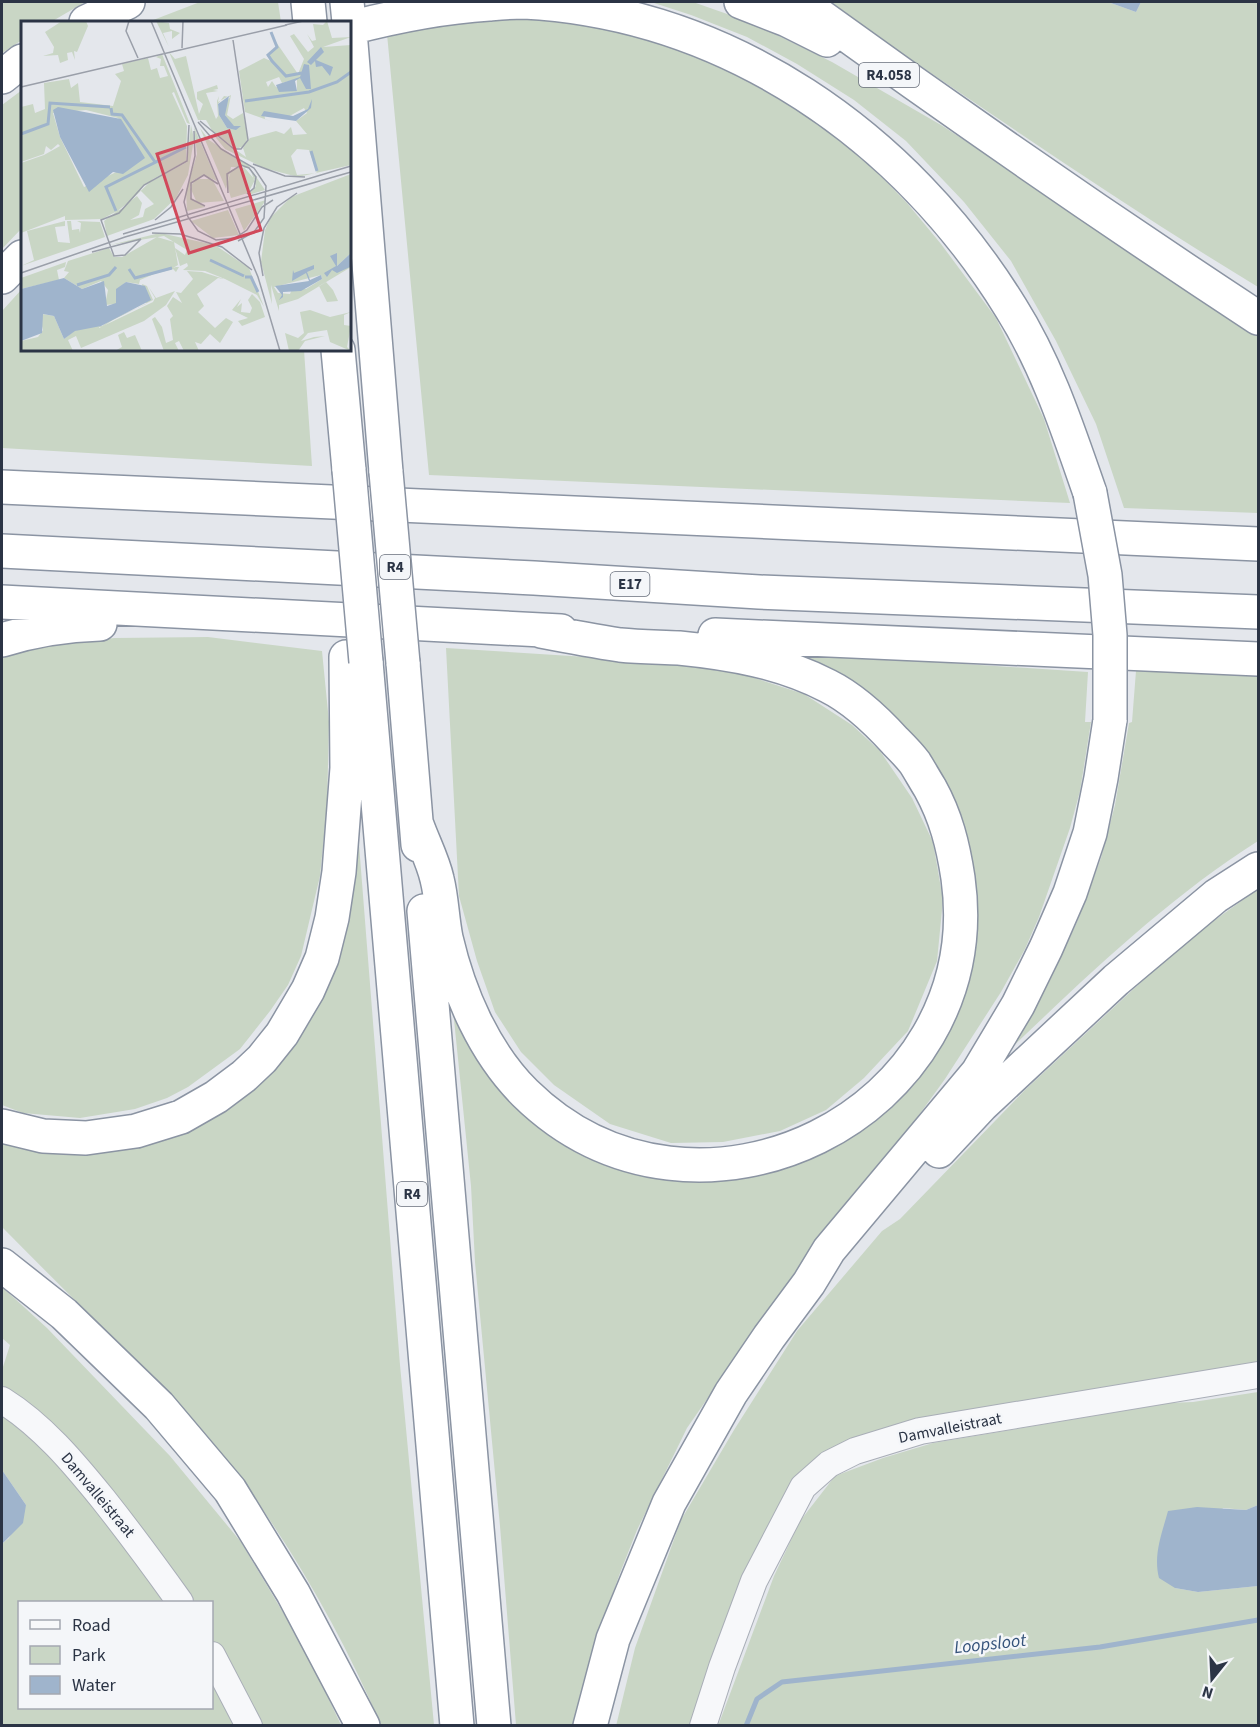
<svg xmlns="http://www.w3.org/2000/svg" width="1260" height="1727" font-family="'Source Sans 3',sans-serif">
  <rect width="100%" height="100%" fill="#e4e7ec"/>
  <!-- green -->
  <path fill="#c9d6c5" d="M2 2H85L51 22H22V40L2 53Z
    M200 2H278L281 22H148Z
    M651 2H693L750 22 832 62 941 125 1258 332V513L1124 508 1096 424 1056 341 1011 261 964 202 906 141 854 100 797 64 747 37 691 15Z
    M826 2H1108L1136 12 1141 2H1258V287C1111 198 969 98 826 2Z
    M533 17 589 23 706 57 816 121 871 166 907 203 941 244 996 318 1044 419 1070 503 429 475 387 34 483 18Z
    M22 90V228L2 249V105Z
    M22 289V350H304L312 466 2 448V311Z
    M208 637 322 651 329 722 327 806 320 876 301 956 288 985 270 1011 240 1049 188 1087 167 1098 135 1109 80 1118 23 1113 2 1105V659L17 650 64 642 115 638Z
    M446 648 650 661 742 674 804 694 852 725 880 751 912 798 933 842 943 900 937 961 908 1031 864 1078 826 1110 780 1131 723 1142 671 1143 610 1124 554 1085 521 1052 495 1012 477 961 459 896Z
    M781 652 1088 672 1085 722H1091L1080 791 1070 828 1039 917 1025 949 1001 992 945 1079 911 1126 796 1271 687 1428 637 1530 620 1573 594 1647 575 1725H516L500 1526 475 1262 471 1186 452 1000 587 1145 785 1161 939 1030 950 804Z
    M1136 671 1258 673V841C1165 900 1085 978 1005 1054L1042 995 1051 978 1077 922 1101 858 1115 805 1129 723 1132 722Z
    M357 819 400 1365 434 1725H381C337 1623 280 1525 209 1438 192 1417 171 1398 152 1379 103 1327 52 1278 2 1227V1136L80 1146 263 1071Z
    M1258 889V1362L925 1419 789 1488 752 1557 727 1618 691 1725 616 1726 635 1648 681 1520 734 1430 797 1331 882 1231 900 1219 1025 1090 1183 943Z
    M2 1287 47 1328 170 1456 241 1542 306 1651 341 1725H259L212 1640V1602H191L170 1565 76 1447 2 1385V1370L10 1345 2 1338Z
    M1258 1392V1505L1246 1510 1223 1508 1175 1588 1198 1592 1258 1586V1725L718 1726 774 1576 800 1521 835 1476 883 1458 933 1443 1170 1403 1193 1402Z
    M2 1412 13 1418 76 1482 169 1602H20V1708H212V1677L235 1725H2V1544L9 1538 26 1505 2 1470Z"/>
  <!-- water -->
  <path fill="#9fb4cc" d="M1108 2H1141L1136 12Z
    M2 1470 26 1505 23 1523 2 1544Z
    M1258 1505V1586L1198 1592 1175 1588 1159 1578C1153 1555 1162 1533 1168 1511L1197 1507 1246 1510Z"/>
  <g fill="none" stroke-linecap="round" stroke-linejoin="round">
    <!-- stream -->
    <path stroke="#9fb4cc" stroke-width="5" d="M746 1726 757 1699 782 1682 1100 1647 1258 1620"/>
    <defs>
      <path id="minor" d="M2 1400C42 1425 73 1462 103 1499 130 1533 155 1567 180 1602
        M212 1655 249 1726
        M703 1726 722 1667 754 1581 803 1487 829 1464 855 1451 920 1431 1258 1375"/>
      <path id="highway" d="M308 2 310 22
        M347 2 349 22
        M741 2 787 20 827 40
        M801 2C951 111 1103 216 1258 318
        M86 22 128 2
        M350 28C396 16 442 7 489 4 501 3 512 2 524 2 729 13 905 136 1011 308 1047 365 1068 430 1090 493
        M350 31 386 472
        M2 77 22 61
        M2 277 22 257
        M338 350 349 470
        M2 487 1258 544
        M2 551 534 578 759 592 1258 612
        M2 602 561 631
        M715 635 1258 659
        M2 640C34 630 66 625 100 624
        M366 662 457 1726
        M403 663 418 845
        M417 825C423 842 433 861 437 879 442 899 442 918 446 938 459 994 484 1052 525 1093 695 1260 991 1115 958 878 953 845 946 817 930 788 925 780 920 771 915 763 909 755 902 748 895 741 875 719 854 699 828 686 782 662 730 653 679 648 660 647 640 647 620 645 594 641 567 636 541 631
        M424 911 494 1726
        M2 1126 43 1136 86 1138 136 1131 181 1117 216 1097 244 1076 262 1059 282 1034 308 990 322 958 332 918 339 872 347 768 346 657
        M939 1151 982 1105 1116 980 1216 896 1258 869
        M2 1265 64 1314 159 1406 230 1490 293 1593 363 1726
        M590 1726 613 1639 669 1503 731 1393 769 1337 809 1283 829 1250 978 1072 1018 1005 1046 948 1070 893 1090 833 1101 778 1110 720"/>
    </defs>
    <!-- minor casing -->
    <use href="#minor" stroke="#a9aeb7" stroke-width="28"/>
    <!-- highway casing -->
    <use href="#highway" stroke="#8b94a3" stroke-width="36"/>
    <!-- minor -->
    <use href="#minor" stroke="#f7f8fa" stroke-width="26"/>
    <!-- highway -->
    <use href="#highway" stroke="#fff" stroke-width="33"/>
    <defs>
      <path id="highway-bridge" d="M349 470 366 662
        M386 472 403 663
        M1090 493 1105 575 1110 635V720"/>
    </defs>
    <!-- highway-bridge casing -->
    <use href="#highway-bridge" stroke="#8b94a3" stroke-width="36" stroke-linecap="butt"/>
    <!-- highway-bridge -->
    <use href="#highway-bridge" stroke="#fff" stroke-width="33"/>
  </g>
  <g text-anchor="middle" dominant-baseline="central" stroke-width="5" stroke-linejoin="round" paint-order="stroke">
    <!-- shield labels -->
    <g fill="#f4f6f9" stroke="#676e7b" stroke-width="1.5">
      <rect x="859" y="63" width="60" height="24" rx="4.5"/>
      <rect x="380" y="555" width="30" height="24" rx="4.5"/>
      <rect x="610.5" y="572" width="39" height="24" rx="4.5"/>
      <rect x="397" y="1182" width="30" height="24" rx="4.5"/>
    </g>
    <g font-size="15" font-weight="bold" fill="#2b3445">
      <text x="889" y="75">R4.058</text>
      <text x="395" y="567">R4</text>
      <text x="630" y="584">E17</text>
      <text x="412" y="1194">R4</text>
    </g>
    <!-- street labels -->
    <g font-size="16" fill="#2b3445" stroke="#f4f6f9">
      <text transform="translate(950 1428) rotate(-11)">Damvalleistraat</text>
      <text transform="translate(98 1495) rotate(50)">Damvalleistraat</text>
    </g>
    <!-- water labels -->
    <g font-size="18" font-style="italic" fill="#34527a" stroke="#f4f6f9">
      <text transform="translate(990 1644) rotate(-6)">Loopsloot</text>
    </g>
  </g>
  <!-- overview -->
  <g transform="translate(21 21)">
    <rect width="330" height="330" fill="#e4e7ec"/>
    <path d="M41 0H65L67 5 56 31 53 30 54 39 51 31 46 32 47 39 39 42 37 34 22 35 32 32 33 26 24 11ZM135 0 148 2 149 8 159 12 151 18V10L142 12 148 26ZM306 0 311 17 330 16 302 26 330 24V144L277 156 243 147 204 128 191 112 225 136 222 127 229 117 255 110 263 113 270 106 272 114 286 113 275 100 286 92 283 87 265 97 243 91 244 98 252 101 224 91 218 50 243 37 250 40 246 35 255 26 253 18 277 53 283 38 269 15 273 13 287 31 293 26 286 13 291 20 295 19 292 3 302 4ZM258 56 261 62 276 58V70H270L266 63 264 66 269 69 255 66 251 60 247 66 245 61ZM276 128 288 129 296 152 276 154 270 135ZM148 31 154 38 165 35 178 93 182 83 176 78V71L196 64 197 68 192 69 197 70 185 72 195 98 197 95 196 80 198 75 197 81 210 74 206 94 212 98 222 92 227 116 223 125 215 128 192 111 185 99H177ZM203 75 209 76 204 83V94L212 105H219L213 108 206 107 198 94 197 83ZM141 33 169 103 166 102 153 71 151 72 166 105 165 140 132 158 102 187 81 198 44 199V195L0 212V142L23 134 39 125 37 123 30 129 25 125 23 133 0 141V115L4 113 0 114V86L12 83 14 92 24 88 23 62 48 58 50 67 57 62 59 81 92 85 100 60 94 53 103 50 101 43 127 37 130 49 136 47 139 57 147 55 143 45H139L140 38 135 36ZM65 89 97 97 110 114 117 141 63 166 39 116 32 92ZM170 104 173 118 167 154 155 177 133 198 86 215 83 200 116 175 121 182 118 194 109 199 122 196 124 188 133 183 119 169 122 165 166 141ZM173 106 196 160 182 154 171 160 169 176 184 186 166 190 165 170 176 133ZM179 107 188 119 227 144 244 169 227 174 235 165 229 147 210 146 205 168ZM222 145 234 159 227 172 210 177 206 164 210 149ZM330 153V232L316 245 328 246 330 242V246L277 278 258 284V290L250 264 251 283 240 241 244 209 250 196 270 176ZM300 254 301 258 285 268H271L269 273 257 272 253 266ZM175 158H191L203 180 176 182 169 166ZM245 179 223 210 214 188ZM207 189 218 214 192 217 170 200ZM44 200V205L34 206 37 221 49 222 46 200H50L51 209 58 208 59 212 60 202 56 200 79 201 84 216 0 245 13 239 6 210ZM139 212 194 224 228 247 243 286 236 274 204 258 184 250 162 249 167 245 166 242 159 245 154 227 164 234 166 229 143 215 89 224ZM136 216 153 221 157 244 152 247 155 246H158L155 251 152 248 133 253 119 259 118 263 105 261 95 270V283L84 284 87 269 80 260 61 268 43 257 48 251 43 250 47 240 88 227 93 236H101ZM45 241 44 246 36 249 38 259 0 268V257ZM166 250 181 251 203 258 197 257 176 273 183 285 177 291 194 307 205 297 212 301 199 322 189 313 180 323 174 321 178 330H163L158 320 154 322 158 330H143L131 298 134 296 141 306 145 322 152 319 149 298 152 295 146 285 152 276 161 282 155 271 160 272 172 258ZM305 261 312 269 317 280 306 281 298 265ZM121 263 126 265 132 279 92 299 84 304 80 306H78V307L132 281 134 277 127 265 135 277 154 270 145 284 123 300 60 327 55 315 47 319 52 330H0V320L17 316 22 309 19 297 21 293 33 295 43 318 53 310 69 305H81L91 298 125 283ZM231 273 239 281 244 296 221 305 217 300 227 297 211 289 220 278 216 286 221 282 220 291 229 292 231 287 227 279ZM289 289 309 296 330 291 323 294V304L330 305 326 326 330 330 309 321 306 309 287 312 280 320 293 316 304 315 284 320 277 330H268L264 312 277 317 283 312 279 291ZM103 311 106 317 114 314 121 330H94L101 326 97 314Z" fill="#c9d6c5" fill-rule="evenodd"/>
    <path d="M300 26 303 31 295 39 312 46 309 55 301 45 295 46 294 40 290 44 286 41ZM283 43 288 44 290 68H285L279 57 274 60 276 70 258 71 255 64 279 56ZM208 75 204 94 213 105H220L215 109 206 107 198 94 197 83ZM291 78 290 87 275 100 240 95 243 90 272 95 287 88ZM37 86 100 98 124 137 102 153 92 151 68 171 39 116 32 89ZM316 232V245L330 232 329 246 316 252 311 249 306 256 303 252 315 245 309 235ZM293 244V248L286 251 289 259 300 254 301 258 280 270 262 271V276L258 279 261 274 254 265 288 260 285 252 271 260 272 249 273 252ZM43 257 61 268 83 260 86 285 95 282V268L105 261 124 265 130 279 80 305 54 310 43 318 33 295 22 293 21 312 0 320V268Z" fill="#9fb4cc"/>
    <path fill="none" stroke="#9fb4cc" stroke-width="3" d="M250 11 256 26 247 34 251 40 265 55 281 52M224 80 288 71 316 61 330 51M90 87 91 93 101 94 134 141M0 113 27 103 29 82 89 86M290 130 296 150M95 190 85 166 165 126M189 239 223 255M108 248 114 257 151 247M224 256H230L237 271M56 264 88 254 95 246"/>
    <path fill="none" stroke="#9a9fa9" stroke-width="1.5" d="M108 0 105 10 117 37M130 0 237 256 259 330M264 4 282 0M161 27 162 0M0 66 266 4M179 100 213 128H220L227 119 212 19M177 101 200 128 233 147 245 165 243 197 233 211 217 220M173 110 174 135 163 181 167 196 177 210 195 219 214 217 226 209 241 186 252 179M232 143 264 155 284 156M207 172 206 153 220 144 228 147 235 156 233 167 226 173M184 185 170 178V162L183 154 197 163M134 199 150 186 162 168M131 212 159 213 201 226 231 249M102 213 330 145M120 218 104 234 93 235 80 199 98 192 123 164 166 140 168 104M71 231 120 218M0 252 104 216 330 151M242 255 238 232 243 207 256 186 276 172"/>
    <path fill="#d1495b" fill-opacity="0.15" stroke="#d1495b" stroke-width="3" d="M208 110 240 209 168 232 136 133Z"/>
    <rect width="330" height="330" fill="none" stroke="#2b3445" stroke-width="3"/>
  </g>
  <!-- border -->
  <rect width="1260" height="1727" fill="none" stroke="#2b3445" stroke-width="6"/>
  <!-- legend -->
  <rect x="18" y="1601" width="195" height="108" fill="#f4f6f9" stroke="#a4a8b1" stroke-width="1.5"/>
  <rect x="30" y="1620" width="30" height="9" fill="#f7f8fa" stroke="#a4a8b1" stroke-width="1.5"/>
  <text x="72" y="1631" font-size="18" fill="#2b3445">Road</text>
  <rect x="30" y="1646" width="30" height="18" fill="#c9d6c5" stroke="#a4a8b1" stroke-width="1.5"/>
  <text x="72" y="1661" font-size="18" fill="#2b3445">Park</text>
  <rect x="30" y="1676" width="30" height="18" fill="#9fb4cc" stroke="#a4a8b1" stroke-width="1.5"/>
  <text x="72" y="1691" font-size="18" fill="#2b3445">Water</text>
  <!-- north arrow -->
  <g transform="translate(1212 1679) rotate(198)" stroke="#f4f6f9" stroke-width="4.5" paint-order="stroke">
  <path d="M0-4.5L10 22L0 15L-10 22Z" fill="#2b3445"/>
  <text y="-9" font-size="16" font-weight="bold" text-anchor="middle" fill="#2b3445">N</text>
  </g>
</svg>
